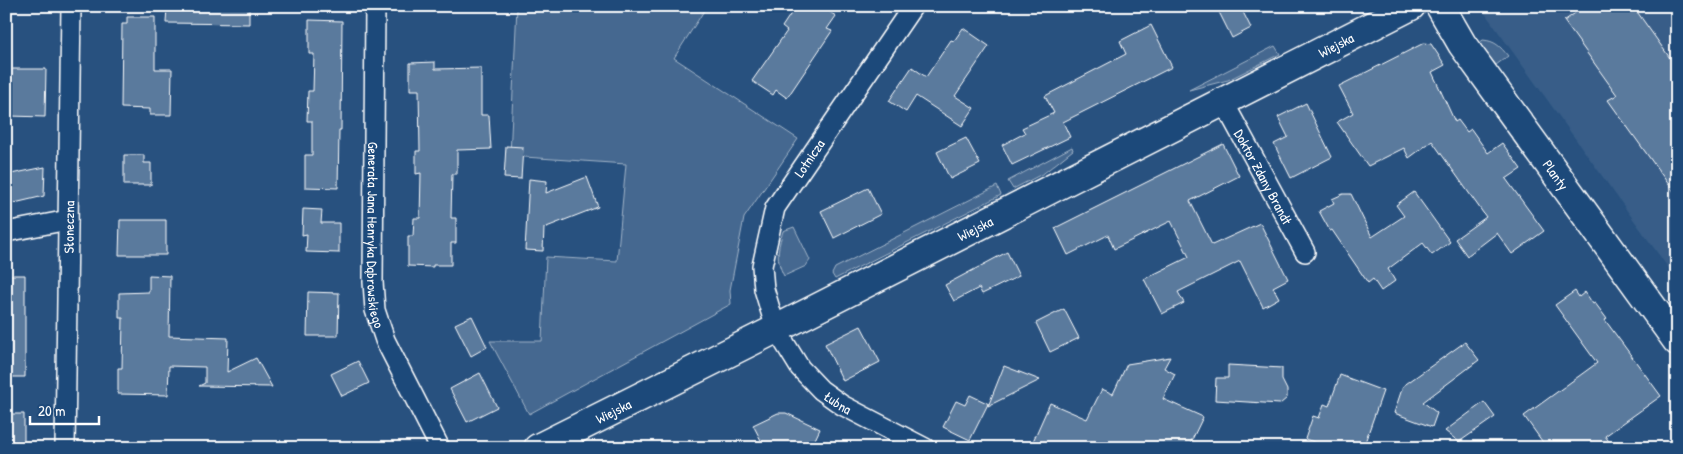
<svg xmlns="http://www.w3.org/2000/svg" width="1683" height="454" font-family="'Patrick Hand',sans-serif">
  <rect width="100%" height="100%" fill="#28517f"/>
  <filter id="ink" filterUnits="userSpaceOnUse"><feTurbulence type="fractalNoise" baseFrequency=".02" numOctaves="2"/><feDisplacementMap in="SourceGraphic" scale="10" xChannelSelector="R" yChannelSelector="G"/><feConvolveMatrix kernelMatrix="1 2 1 2 8 2 1 2 1" color-interpolation-filters="sRGB"/></filter>
  <g filter="url(#ink)">
    <!-- built -->
    <path fill="#375d88" d="M1496 6H1677V280L1484 12Z"/>
    <!-- green -->
    <path fill="#446890" stroke="#a2b4c8" d="M517 6H707L674 58 798 139 744 218 730 290 731 304 529 414 490 341H542L546 257 617 261 626 164 510 156Z
      M1483 40C1495 41 1500 46 1508 56L1496 65 1479 43Z
      M1275 46 1280 54 1228 80 1189 90Z
      M1072 147 1073 150 1044 173 1013 189 1008 181Z
      M997 186 1001 195 835 279 832 274 835 268Z
      M794 227 810 260 806 266 784 276C775 258 778 249 783 231Z"/>
    <!-- building -->
    <path fill="#5a7a9d" stroke="#fff" d="M167 6H249V24L166 23Z
      M796 6H820L836 16 827 29 832 31 787 98 776 90 773 95 752 81 787 31 782 27Z
      M1216 6H1240L1251 28 1232 38Z
      M1585 6H1633L1677 68V196L1608 100 1617 95 1564 21Z
      M127 17H155V69H172L171 115H150V109L121 108 122 24H127Z
      M309 20 342 21 341 130H339L338 188 305 187V155H312V121H307L308 91H313L314 54H309Z
      M1151 25 1172 67 1063 122 1070 137 1012 165 1002 145 1025 133 1022 128 1054 113 1045 96 1126 54 1120 41Z
      M963 28 989 46 955 96 974 108 962 126 916 96 906 112 889 101 912 67 926 77 951 40 954 41Z
      M1424 43 1431 44 1445 65 1432 72 1455 122 1458 120 1467 132 1471 129 1488 153 1502 143 1521 169 1506 179 1544 231 1512 254 1497 233 1467 256 1455 239 1486 217 1432 141 1409 158 1404 148 1368 166 1337 122 1353 113 1339 86Z
      M435 62V69L481 68V115H489L491 149 457 150V174H452L451 218H456V243H451V265H433V267L408 266V236H413L414 218H420L421 173 416 174V151H420L419 90H410V63Z
      M11 69H46L45 117 10 116Z
      M1306 103 1332 157 1291 178 1274 144 1288 137 1278 117Z
      M966 138 980 164 950 179 937 152Z
      M1223 144 1239 176 1190 201 1212 245 1260 223 1288 279 1273 287 1279 298 1263 307 1240 261 1178 292 1184 303 1162 314 1144 279 1189 257 1171 221 1114 249 1108 235 1068 255 1055 228Z
      M506 146 523 147 521 179 504 178Z
      M124 155H144V163H151V185H124Z
      M45 167 44 196 6 205V175Z
      M587 177 598 207 544 228 543 251 525 250 529 179 547 181 546 193Z
      M868 188 881 214 834 238 821 211Z
      M1414 192 1450 242 1432 255 1423 243 1388 269 1395 281 1381 291 1373 279 1368 283 1332 230 1330 231 1319 211 1334 203 1332 199 1343 194H1351L1372 237 1404 216 1396 205Z
      M303 209 322 210 321 223H339V253L306 252 307 234 302 235Z
      M120 220H166V255H119Z
      M1007 252 1019 276 982 294 979 288 954 301 945 285Z
      M6 275H25V377H6Z
      M149 275 170 276 169 336 228 338 227 372 256 358 272 387 199 386 205 383V367L169 366 168 395 118 394V368H122L123 318H119V293L149 292Z
      M1575 291 1579 297 1585 292 1593 304 1595 303 1607 319 1605 320 1661 396 1605 436 1614 448H1547L1524 416 1597 363 1555 305Z
      M308 292 339 293 338 336H307Z
      M1064 309 1079 338 1050 352 1036 323Z
      M472 316 487 347 471 356 455 324Z
      M861 326 880 362 843 381 825 344Z
      M1465 342 1479 360 1423 402 1437 413 1432 427 1394 413 1403 386Z
      M1170 357 1164 368 1175 374 1163 399 1203 417 1188 448H1030L1050 403 1087 419 1102 389 1113 394 1127 364Z
      M358 361 369 383 342 396 331 374Z
      M1228 365 1282 368V380L1287 390V398L1280 404 1215 400 1216 378H1228Z
      M1004 366 1040 380 988 406V404L970 440 943 427 956 401 965 405 970 395 989 404Z
      M480 373 497 407 467 422 450 389Z
      M1340 375 1383 391 1363 448H1332L1305 439 1313 416 1319 418 1324 404 1329 406Z
      M1484 402 1495 417 1459 442 1445 431Z
      M778 413H786L820 429 811 448H765L753 425Z
      M6 414H24V448H6Z"/>
    <g fill="none" stroke-linecap="round" stroke-linejoin="round">
      <defs>
        <g id="street">
          <path id="s1" d="M375 6 373 282 375 310 385 340 440 448"/>
          <path id="s2" d="M913 6 775 208 762 266 764 289 776 329 800 368 821 390 842 405 925 448"/>
          <path id="s3" d="M1223 101 1305 252"/>
          <path d="M6 232 68 220"/>
          <path id="s4" d="M65 448 71 6"/>
        </g>
        <g id="secondary">
          <path id="s5" d="M1440 6 1462 44 1677 341"/>
          <path id="s6" d="M538 448 776 329 1411 6"/>
        </g>
      </defs>
      <!-- street casing -->
      <use href="#street" stroke="#fff" stroke-width="22"/>
      <!-- secondary casing -->
      <use href="#secondary" stroke="#fff" stroke-width="31"/>
      <!-- street -->
      <use href="#street" stroke="#1f4a7a" stroke-width="19"/>
      <!-- secondary -->
      <use href="#secondary" stroke="#1f4a7a" stroke-width="28"/>
    </g>
  </g>
  <g text-anchor="middle" dominant-baseline="central" stroke-width="4" stroke-linejoin="round" paint-order="stroke">
    <!-- street labels -->
    <g font-size="14" fill="#fff" stroke="#1f4a7a">
      <text stroke="none"><textPath href="#s6" startOffset="894">Wiejska</textPath></text>
      <text transform="translate(809 158) rotate(-56)">Lotnicza</text>
      <text stroke="none"><textPath href="#s5" startOffset="205">Planty</textPath></text>
      <text stroke="none"><textPath href="#s3" startOffset="86">Doktor Zdany Brandt</textPath></text>
      <text stroke="none"><textPath href="#s4" startOffset="221">Słoneczna</textPath></text>
      <text stroke="none"><textPath href="#s6" startOffset="489">Wiejska</textPath></text>
      <text stroke="none"><textPath href="#s1" startOffset="229">Generała Jana Henryka Dąbrowskiego</textPath></text>
      <text stroke="none"><textPath href="#s2" startOffset="466">Łubna</textPath></text>
      <text stroke="none"><textPath href="#s6" startOffset="84">Wiejska</textPath></text>
    </g>
  </g>
  <!-- margin -->
  <rect width="1683" height="454" fill="none" stroke="#1f4a7a" stroke-width="25"/>
  <rect x="12" y="12" width="1658" height="429" fill="none" stroke="#fff" stroke-width="2" filter="url(#ink)"/>
  <!-- scale -->
  <path d="M30 416v8h69v-8" fill="none" stroke="#ffffff" stroke-width="2.5"/>
  <text x="38" y="416" font-size="15" fill="#ffffff" stroke="#1f4a7a" stroke-width="4" paint-order="stroke">20 m</text>
</svg>
